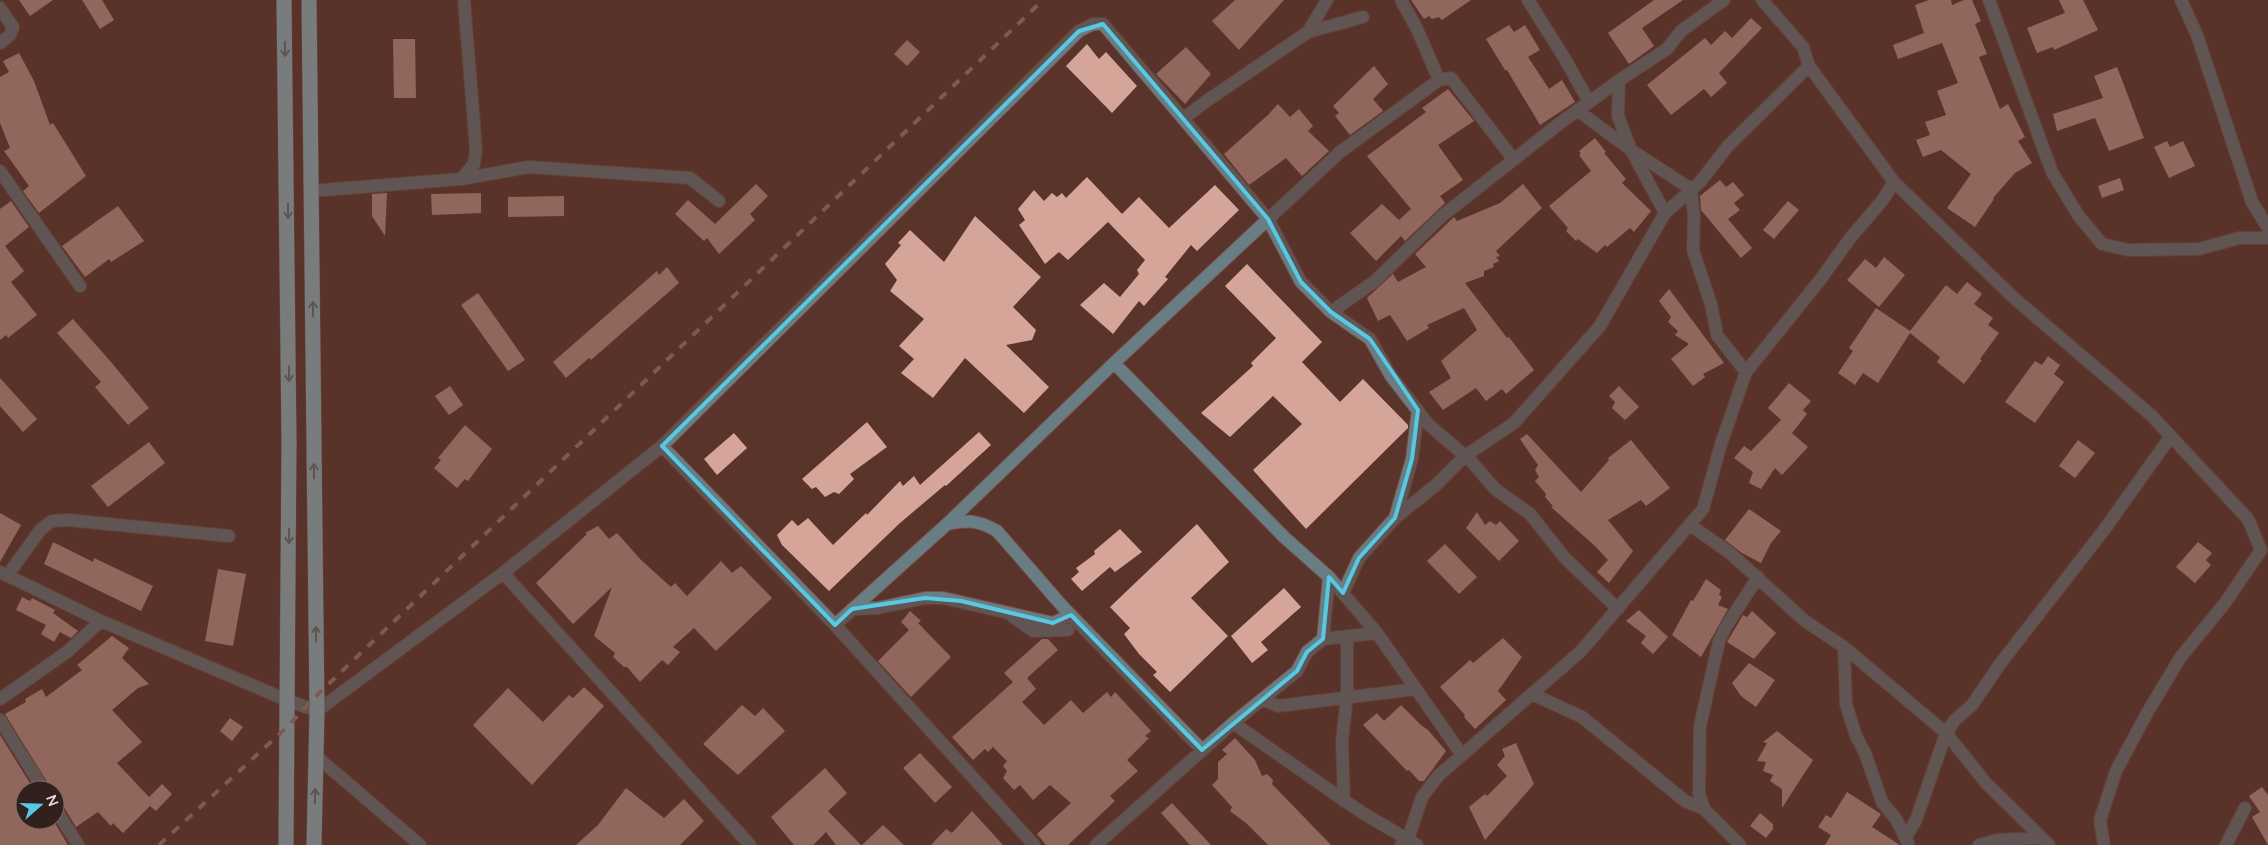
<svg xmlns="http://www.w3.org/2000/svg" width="2268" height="845" font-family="Lato,sans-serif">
  <rect width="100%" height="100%" fill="#5a332a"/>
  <!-- building -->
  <path fill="#d5a59a" d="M19 0H53L30 16Z
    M82 0H102L114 20 100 29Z
    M1235 0H1284L1239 50 1212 21Z
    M1411 0H1471L1442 20 1439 17 1432 19 1429 16 1424 19Z
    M1654 0H1683L1642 28 1654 46 1629 64 1608 33Z
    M1929 0H1951L1952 5 1964 0H1972L1981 21 1975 24 1987 54 1979 57 2000 109 2008 104 2025 137 2018 141 2032 163 2015 173 1993 198 1994 199 1975 227 1947 208 1971 174 1941 150 1923 157 1916 140 1930 135 1925 122 1946 115 1937 91 1958 83 1942 43 1898 59 1893 45 1924 33 1915 5Z
    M2059 0H2083L2098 30 2054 50 2053 47 2037 53 2027 28 2065 13Z
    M1751 18 1762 28 1719 73 1727 83 1711 97 1704 89 1671 115 1647 85 1705 38 1711 45 1725 31 1732 38Z
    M1509 25 1514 32 1525 25 1540 50 1528 57 1549 89 1562 80 1575 102 1540 125 1507 70H1505L1486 39Z
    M393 39H415L416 98H394Z
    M907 40 920 52 907 66 894 54Z
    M1087 44 1099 59 1106 52 1137 86 1112 113 1066 66Z
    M1186 47 1211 74 1185 104 1156 74Z
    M19 53 34 81 50 125 53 123 86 176 39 213 23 191 29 186 4 151 10 148 0 123V77L9 72 3 61Z
    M1374 66 1388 84 1373 99 1383 111 1350 135 1335 116 1339 113 1333 106Z
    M2117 67 2144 138 2109 151 2095 118 2057 131 2053 114 2103 98 2094 76Z
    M1448 89 1474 121 1438 145 1463 180 1440 196 1445 203 1405 241 1401 236 1376 261 1350 233 1382 204 1399 220 1411 209 1367 156 1426 112 1422 108Z
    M1278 104 1290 117 1299 109 1313 126 1308 131 1329 151 1302 176 1286 158 1249 185 1224 154 1268 115Z
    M1595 138 1606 152 1604 153 1626 179 1622 183 1651 211 1634 232 1630 228 1607 247 1605 245 1597 253 1578 239 1576 241 1566 231 1568 228 1549 206 1591 171 1579 155 1581 154 1579 151Z
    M2167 141 2170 147 2183 141 2195 166 2169 178 2154 147Z
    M1087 177 1122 214 1139 197 1169 228 1215 185 1239 210 1197 251 1191 245 1165 277 1168 279 1144 306 1139 301 1113 334 1080 305 1104 283 1120 297 1139 274 1137 270 1145 260 1108 222 1068 260 1059 252 1045 264 1019 225 1025 220 1018 209 1034 190 1044 201 1052 193 1057 197 1062 193 1066 198Z
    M2120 178 2124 190 2102 198 2098 186Z
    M1720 180 1726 187 1733 182 1744 195 1734 203 1740 210 1728 219 1752 248 1741 258 1701 210 1700 196Z
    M756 184 768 196 750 214 755 220 719 254 707 238 704 241 675 214 688 200 715 224Z
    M1523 184 1542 208 1496 251 1500 256 1496 257 1499 261 1493 264 1494 267 1484 271V276L1465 283 1507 338 1509 337 1534 370 1506 394 1502 389 1486 401 1476 388 1443 410 1429 392 1451 378 1441 361 1477 330 1464 308 1427 325 1429 328 1407 341 1390 315 1378 321 1367 298 1393 274 1398 282 1426 267 1415 254 1454 217 1457 221 1500 203Z
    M387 193 385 236 372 216V194Z
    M481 193V213L432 215 431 194Z
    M564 196V216L508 217V197Z
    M11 201 29 227 5 246 24 271 11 282 37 315 8 338 6 335 0 340V209Z
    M1788 201 1799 210 1774 239 1763 230Z
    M118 206 144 241 111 262 109 259 85 277 62 246Z
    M975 216 1041 277 1013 307 1036 330 1032 340 1006 345 1049 387 1024 413 965 358 933 398 901 373 914 359 899 346 924 319 890 291 897 280 885 264 901 245 898 243 910 230 944 262Z
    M1884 257 1905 275 1879 307 1847 280 1865 259 1876 268Z
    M1247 264 1322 342 1302 362 1340 402 1363 379 1408 425V428L1306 529 1253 470 1302 424 1273 396 1230 437 1201 413 1253 366 1251 363 1276 338 1225 286Z
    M667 267 679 283 591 360 589 358 566 378 553 362 657 271 659 275Z
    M1967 282 1982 294 1974 304 1993 318 1988 325 1999 333 1980 359 1982 360 1964 384 1937 362 1940 357 1910 333 1878 383 1863 373 1855 385 1838 373 1853 351 1849 348 1876 308 1910 331 1946 285 1957 294Z
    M1669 289 1724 363 1703 374 1705 377 1693 386 1671 359 1689 344 1675 335 1678 331 1668 322 1671 317 1659 301Z
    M478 293 525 360 508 371 461 305Z
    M73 319 111 362 149 408 128 425 95 387 101 382 57 333Z
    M2048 356 2060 365 2054 374 2064 382 2035 423 2005 402 2035 361 2042 365Z
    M0 378 37 419 23 432 0 406Z
    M1789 383 1811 401 1803 410 1807 414 1792 433 1808 447 1782 475 1775 468 1761 489 1749 483 1753 472 1734 458 1744 446 1751 451 1781 420 1768 408Z
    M450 386 463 405 449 415 435 396Z
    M1619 386 1639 407 1625 420 1612 408 1615 402 1609 396Z
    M867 422 887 447 850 474 854 479 839 494 834 492 825 497 816 487 812 489 802 479Z
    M465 425 492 449 468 481 465 479 457 488 434 468 441 460 438 458Z
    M979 432 991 445 946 486 945 485 900 523 829 591 782 545 777 535 792 520 798 526 808 518 833 545 866 513 867 515 900 481 903 486 914 476 920 485Z
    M734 433 747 448 717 475 704 459Z
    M1527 434 1581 492 1609 460 1608 458 1631 440 1670 488 1646 506 1641 500 1608 520 1633 551 1609 583 1597 572 1608 560 1595 546 1551 507 1553 506 1545 497 1546 494 1535 481 1539 477 1535 470 1538 465 1520 439Z
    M2078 440 2095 453 2075 478 2059 466Z
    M149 442 165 463 108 507 91 486Z
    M1749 509 1781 531 1771 543 1761 563 1742 553 1725 540Z
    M1477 512 1485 525 1490 521 1496 525 1500 521 1519 541 1499 561 1466 528Z
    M0 513 21 525 0 562Z
    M1197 524 1229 562 1191 598 1228 636 1170 692 1153 675 1157 672 1139 654 1124 634 1130 628 1110 607Z
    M598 526 609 539 617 533 641 560 671 587 675 583 687 596 721 561 732 573 741 566 772 598 716 651 694 628 673 647 680 652 668 665 662 660 640 682 627 667H624L613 657 615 653 594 636 612 587 573 624 536 583 587 534 585 533Z
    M1120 529 1142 552 1115 572 1110 567 1082 591 1071 579 1079 572 1076 568 1095 554 1094 551Z
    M53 542 93 562 94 558 153 586 141 611 44 564Z
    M2198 542 2212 553 2206 560 2211 565 2195 583 2176 567Z
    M1445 544 1477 577 1459 594 1427 561Z
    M218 569 246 574 233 646 205 641Z
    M1706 579 1721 590 1719 595 1722 597 1718 605 1728 609 1701 657 1672 635 1691 600 1693 601Z
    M1284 588 1301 607 1261 642 1268 650 1252 663 1231 636Z
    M22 597 30 601 32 598 55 610 53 613 78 631 71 638 60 632 54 642 41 634 46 625 16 610Z
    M1639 610 1668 637 1653 654 1641 643 1646 636 1626 621Z
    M910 611 921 621 918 623 951 657 911 697 878 661 909 630 901 622Z
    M1752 611 1776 633 1754 659 1727 642 1743 615 1747 617Z
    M112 636 129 648 122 658 149 684 138 688 112 710 142 742 117 763 149 797 162 784 172 794 156 811 150 806 123 833 113 823 111 826 98 812 76 827 62 804 55 797V790H52L5 714 26 702 25 699 42 689 46 697 82 670 77 665Z
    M1503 638 1522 657 1498 691 1506 700 1475 729 1464 717 1465 715 1440 687 1470 660 1473 663Z
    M1042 639H1048L1058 650 1027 678 1036 689 1022 702 1044 725 1071 700 1083 713 1107 692 1111 697 1115 692 1151 731 1145 736 1149 738 1127 760 1138 771 1110 796 1115 801 1068 845H1046L1037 834 1071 803 1050 785 1033 800 1020 785 1014 790 1003 778 1007 771 1003 766 1007 761 993 747 988 752 985 749 973 760 952 737 1013 682 1004 673Z
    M1749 663 1775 680 1756 707 1741 696 1732 683Z
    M584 687 604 706 532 785 473 725 508 688 543 722 569 695 573 698Z
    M742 705 755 716 763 708 785 731 738 775 703 744Z
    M1401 705 1422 726 1428 730 1446 751 1424 781H1419L1409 770 1407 771 1363 725 1377 713 1384 721Z
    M230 718 243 727 232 741 220 731Z
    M1777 731 1813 760 1782 808V789L1770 781 1773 775 1763 771 1766 762 1757 761 1767 743 1763 742Z
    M0 735 33 788 25 790V820H53L68 845H0Z
    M1235 738 1255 760 1262 776 1267 774 1273 780 1272 784 1331 845H1268L1246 823 1230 811 1232 807 1212 785 1218 779V762L1227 754 1222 750Z
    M1516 743 1534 784 1485 840 1469 807 1485 794 1487 796 1507 776 1497 765 1505 756 1502 749Z
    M920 753 952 787 935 803 903 768Z
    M825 768 847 793 828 811 861 845H836L826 832 813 845H794L771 817Z
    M2262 787 2268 795V845L2252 817 2260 812 2249 796Z
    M626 788 664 818 684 799 704 821 680 845H576L598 825Z
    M1847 792 1881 814 1872 827 1900 845H1825L1831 835 1818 827 1826 815 1831 818Z
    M1172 803 1211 845H1190L1161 813Z
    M972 811 1003 845H931L946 829 952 833Z
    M1760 813 1773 824V829L1766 838 1750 826Z
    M883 825 904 845H862Z"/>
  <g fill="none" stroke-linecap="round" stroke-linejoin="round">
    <defs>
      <path id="minor" d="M1401 0 1417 29 1439 80
        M1528 0 1565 59 1589 102
        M1989 0 2052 172 2078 215 2102 244 2128 250 2199 249 2239 238H2268
        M2181 0 2197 35 2252 202 2268 228
        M0 8 13 27 10 35 0 43
        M1308 32 1327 0
        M1809 66 1894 182 2015 299 2151 415 2248 519 2261 550 2225 603 2180 658 2147 713 2116 771 2100 820 2104 845
        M1619 80 1618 116 1631 150 1691 189 1694 217 1693 250 1711 304 1717 335 1746 372
        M1577 110 1631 150 1665 213
        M1183 119 1205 102 1308 32 1363 17
        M0 171 80 286
        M461 179 474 164 476 149 464 0
        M311 191 461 179 529 167 690 178 719 201
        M1331 312 1375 281 1442 216 1564 120 1627 75 1667 49 1681 31 1724 0
        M1114 363 1284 537 1329 577 1377 633 1462 755
        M662 446 835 625 1034 845
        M1395 518 1412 459 1418 410
        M947 524C969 520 978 520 997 531L1063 607 1202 750
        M1690 525 1730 553 1805 621 1844 647 1946 733 1986 783 2049 845
        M0 572 101 621 289 701 317 711 503 573 662 446 1079 31 1093 24H1103L1268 219 1301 282 1331 312 1370 339 1391 376 1428 424 1471 461 1495 489 1530 514 1565 558 1618 609
        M503 573 750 845
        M7 576 41 529 52 521 68 520 229 536
        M1343 593 1359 558 1395 518 1436 485 1465 456 1514 423 1600 326 1665 213 1700 182 1728 146 1809 66 1803 47 1762 0
        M852 609 878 608 925 598H943L1053 623 1071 615
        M1013 617 1033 631 1068 630
        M835 625 947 524 1114 363 1340 152 1439 80 1451 78 1514 160
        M1323 639 1329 577
        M1844 647 1846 704 1856 736 1865 753 1882 802 1896 819 1908 843
        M1532 694 1582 717 1685 801 1704 809 1740 845
        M0 699 67 652 101 621
        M1262 699 1278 706 1416 689
        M0 720 44 790
        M1233 723 1361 812 1417 845
        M316 756 420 845
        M1344 801 1342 741 1347 696V636
        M55 808 78 845
        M1704 809 1699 793 1700 726 1719 641 1725 628 1758 577
        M1906 837 1916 820 1946 733 1955 720 1972 705 2000 664 2104 530 2171 436
        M1096 845 1233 723 1297 671 1307 652 1323 639 1377 633
        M1401 845 1408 839 1422 797 1438 776 1581 651 1703 509 1721 444 1746 372 1820 280 1851 237 1882 201 1894 182
        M1979 845 1997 840 2041 838
        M2226 845 2245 808"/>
      <path id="highway" d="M284 0 289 442 286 845
        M309 0 317 711 314 845"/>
    </defs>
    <!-- minor casing -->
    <use href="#minor" stroke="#765149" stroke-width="14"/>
    <!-- highway casing -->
    <use href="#highway" stroke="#765149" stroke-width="16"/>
    <!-- minor -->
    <use href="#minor" stroke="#687e84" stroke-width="12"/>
    <!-- highway -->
    <use href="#highway" stroke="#9ed4e1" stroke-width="15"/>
    <!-- rail -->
    <path stroke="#a98881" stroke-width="4" stroke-dasharray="9 9" stroke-linecap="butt" d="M159 845 286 728 316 696 1043 0"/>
  </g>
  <!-- one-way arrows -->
  <defs><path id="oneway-shaft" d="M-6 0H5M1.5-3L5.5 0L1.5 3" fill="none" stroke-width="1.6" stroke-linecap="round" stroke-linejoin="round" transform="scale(1.25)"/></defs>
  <g stroke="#687a7e">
    <use href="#oneway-shaft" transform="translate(285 49) rotate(89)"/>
    <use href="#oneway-shaft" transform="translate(288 211) rotate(90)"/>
    <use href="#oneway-shaft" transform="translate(313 309) rotate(-90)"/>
    <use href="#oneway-shaft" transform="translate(289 374) rotate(90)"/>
    <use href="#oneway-shaft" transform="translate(314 471) rotate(-90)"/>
    <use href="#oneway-shaft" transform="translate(289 536) rotate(90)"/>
    <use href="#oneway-shaft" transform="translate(316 634) rotate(-90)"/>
    <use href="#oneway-shaft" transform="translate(315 796) rotate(-89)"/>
  </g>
  <!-- marked area -->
  <path d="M0 0H2268V845H0ZM1103 24 1268 219 1301 282 1331 312 1370 339 1418 410 1412 459 1395 518 1359 558 1343 593 1329 577 1323 639 1307 652 1297 671 1202 750 1071 615 1053 623 961 601 925 598 852 609 835 625 662 446 1079 31Z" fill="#5a332a" fill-opacity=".55" fill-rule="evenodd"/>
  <path fill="none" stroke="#57c9e2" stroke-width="4" stroke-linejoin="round" d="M1103 24 1268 219 1301 282 1331 312 1370 339 1418 410 1412 459 1395 518 1359 558 1343 593 1329 577 1323 639 1307 652 1297 671 1202 750 1071 615 1053 623 961 601 925 598 852 609 835 625 662 446 1079 31Z"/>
  <!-- north arrow -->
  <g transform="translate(40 805) rotate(70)"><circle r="24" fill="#32201c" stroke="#806a66"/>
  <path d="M0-4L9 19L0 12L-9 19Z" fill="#57c9e2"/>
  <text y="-8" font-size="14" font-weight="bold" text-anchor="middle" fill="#f4dad4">N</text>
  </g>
</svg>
